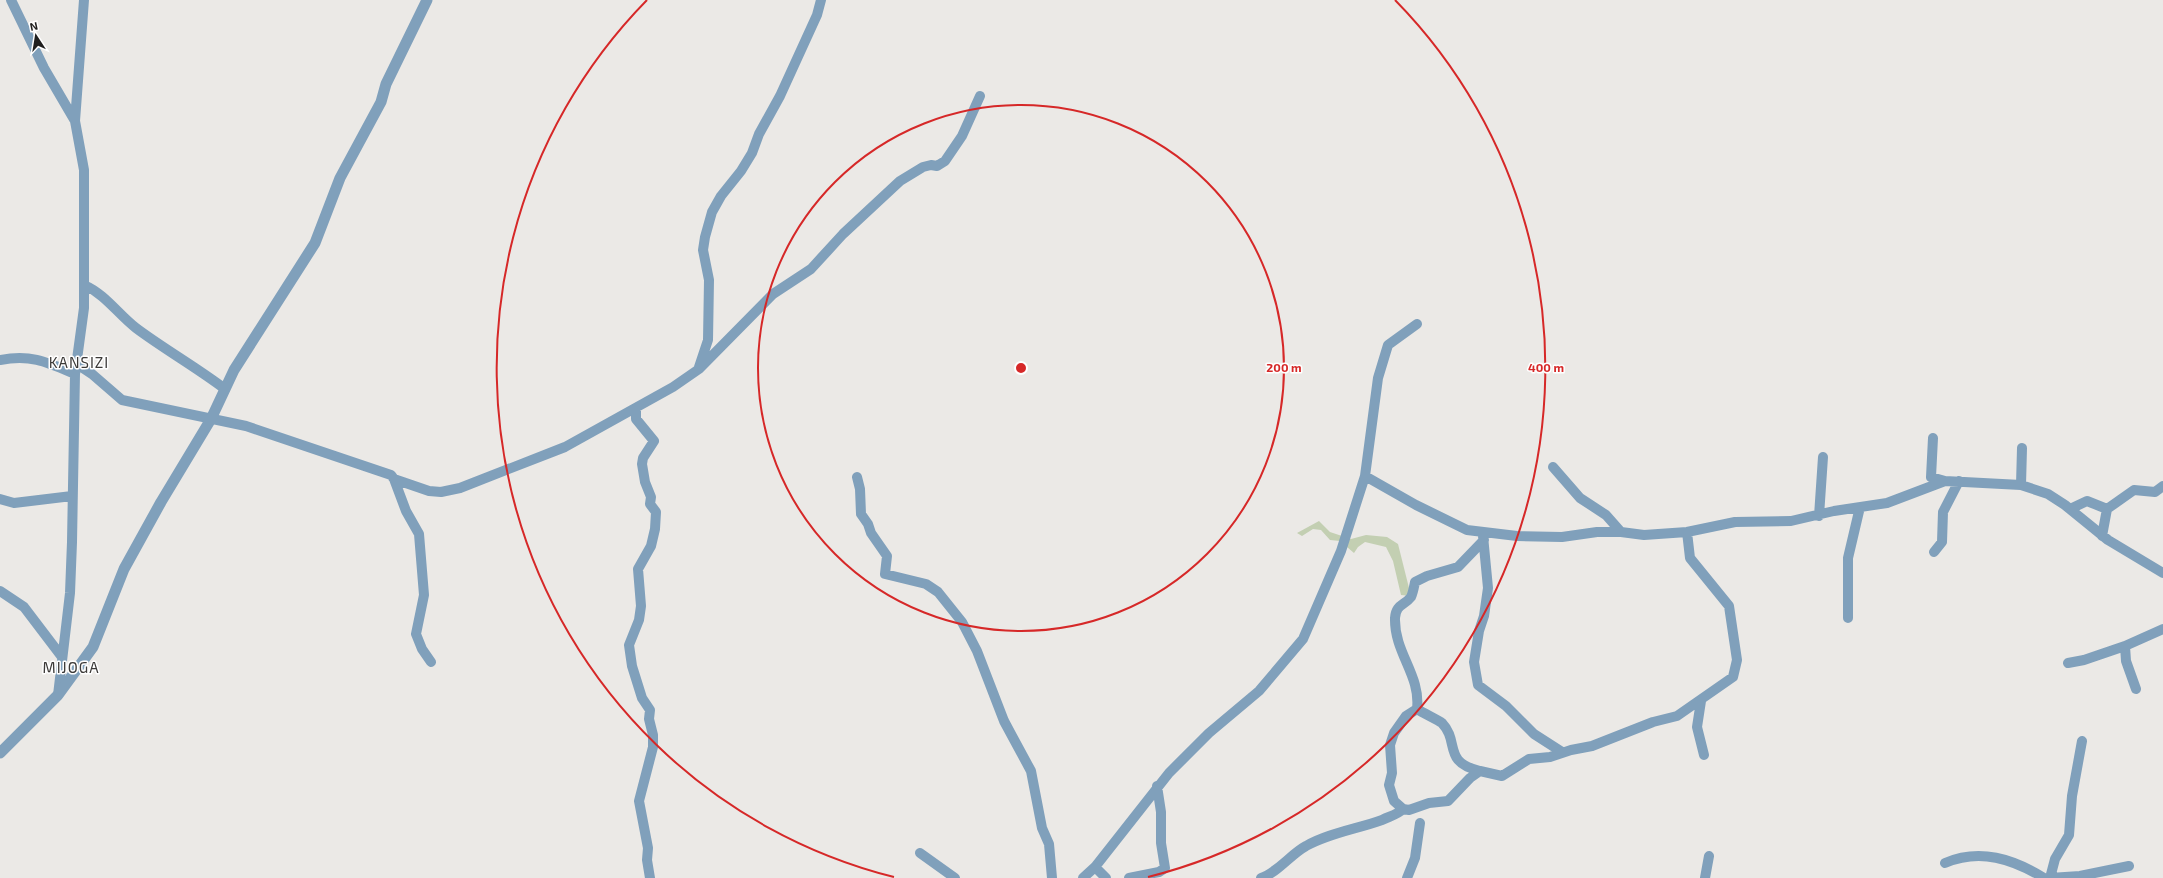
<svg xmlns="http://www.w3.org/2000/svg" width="2163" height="878" font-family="'Exo 2',sans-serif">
  <rect width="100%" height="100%" fill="#ebe9e6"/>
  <!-- green -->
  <path fill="#c3cfb2" d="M1319 521 1330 532 1351 539 1366 535 1387 537 1398 544 1411 596 1401 595 1393 561 1386 547 1365 542 1358 547 1354 553 1340 541 1330 540 1321 530 1313 529 1302 536 1297 533Z"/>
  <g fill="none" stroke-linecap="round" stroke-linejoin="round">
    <!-- minor -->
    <path stroke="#80a0bb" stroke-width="10" d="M11 0 44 68 75 121
      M84 285C105 294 118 314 136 328 164 349 196 367 225 389
      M0 360C31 354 47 362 75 374
      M77 364 92 374 122 400 246 426 391 475 394 479 429 491 441 492 460 488 565 447 673 387 699 369 773 294 811 269 843 234 900 181 923 167 931 165 937 166 945 161 962 136 980 96
      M699 367 708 340 709 280 703 250 705 237 712 212 721 196 741 171 752 153 759 134 780 96 817 15 821 0
      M636 409V419L654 441 643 458 642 464 645 482 651 497 650 504 656 512 655 529 651 546 638 569 641 606 639 620 629 645 632 666 642 698 650 710 649 719 653 735V747L639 801 648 848 647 860 650 878
      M1933 438 1931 477 1945 481
      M1553 467 1580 498 1606 515 1621 532
      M1365 476 1378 378 1388 345 1417 324
      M857 477 860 489 861 514 868 524 871 533 887 556 885 574 926 584 938 592 962 622 977 651 1004 721 1031 771 1042 828 1049 844 1052 878
      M394 479 406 511 419 534 424 595 416 634 422 649 431 662
      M2021 485 2022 448
      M0 499 14 503 72 496
      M2070 509 2087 501 2107 509
      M1819 516 1823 457
      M1483 536 1488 588 1484 616 1479 631 1474 662 1478 685 1506 706 1534 734 1562 752
      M2102 536 2107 509 2134 490 2155 492 2163 486
      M1934 552 1942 542 1943 512 1959 481
      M0 591 24 607 62 657
      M1848 618V558L1860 507
      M2068 663 2084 660 2125 646
      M2136 689 2126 661 2125 646 2163 629
      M58 695 70 593 72 542 75 374 84 308V170L75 121 84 0
      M1701 701 1697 727 1704 755
      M1417 709C1423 713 1438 720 1442 723 1460 742 1442 762 1480 771
      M1403 809 1394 801 1389 785 1392 773 1390 745 1394 733 1406 716 1417 709C1421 675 1394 653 1395 618 1396 604 1404 606 1411 597 1413 593 1414 587 1415 582L1427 576 1458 567 1484 540
      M920 853 955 878
      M1945 863C1980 848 2013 859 2044 878
      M1095 867 1106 878
      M1083 878 1095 867 1169 773 1209 733 1259 691 1303 639 1341 551 1365 476 1416 505 1467 530 1517 536 1562 537 1597 532H1621L1644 535 1687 532 1735 522 1791 521 1834 511 1887 503 1945 481 2021 485 2048 494 2065 505 2108 540 2163 573
      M1129 878 1159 872 1165 868 1161 843V812L1157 786
      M1261 878C1277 873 1291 854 1306 846 1329 833 1357 829 1382 820 1390 816 1397 815 1403 809L1409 810 1429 803 1448 801 1470 778 1480 771 1502 776 1529 759 1550 757 1571 750 1592 746 1653 722 1677 716 1733 677 1737 660 1729 606 1690 558 1687 532
      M1407 878 1415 858 1420 823
      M1705 878 1709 856
      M2050 878 2055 859 2069 835 2072 796 2082 741
      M2050 878 2080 876 2129 866"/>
    <!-- tertiary -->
    <path stroke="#80a0bb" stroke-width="11" d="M0 753 58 695 93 647 124 569 161 502 211 419 234 370 315 243 340 178 381 102 386 84 427 0"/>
  </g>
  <!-- distance rings -->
  <g fill="none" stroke="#d62828" stroke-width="2">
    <circle cx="1021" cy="368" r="263"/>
    <path d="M894 877A525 525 0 0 1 647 0M1395 0A525 525 0 0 1 1148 877"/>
  </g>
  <g text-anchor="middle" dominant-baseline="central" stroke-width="3" stroke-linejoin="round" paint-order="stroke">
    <!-- quarter labels -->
    <g font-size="15" letter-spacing="1" fill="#3c3a38" stroke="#fff">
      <text x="79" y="362">KANSIZI</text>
      <text x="71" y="667">MIJOGA</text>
    </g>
  </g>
  <circle cx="1021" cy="368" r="6" fill="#d62828" stroke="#fff" stroke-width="2"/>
  <g font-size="12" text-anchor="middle" font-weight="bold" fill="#d62828" stroke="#fff" stroke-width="3" stroke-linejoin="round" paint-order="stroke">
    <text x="1284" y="372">200 m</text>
    <text x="1546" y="372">400 m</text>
  </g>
  <!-- north arrow -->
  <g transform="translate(36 36) rotate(348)" stroke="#ffffff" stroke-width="3" paint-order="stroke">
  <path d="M0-3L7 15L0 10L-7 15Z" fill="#201f1e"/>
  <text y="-6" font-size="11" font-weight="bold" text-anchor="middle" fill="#201f1e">N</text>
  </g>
</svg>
